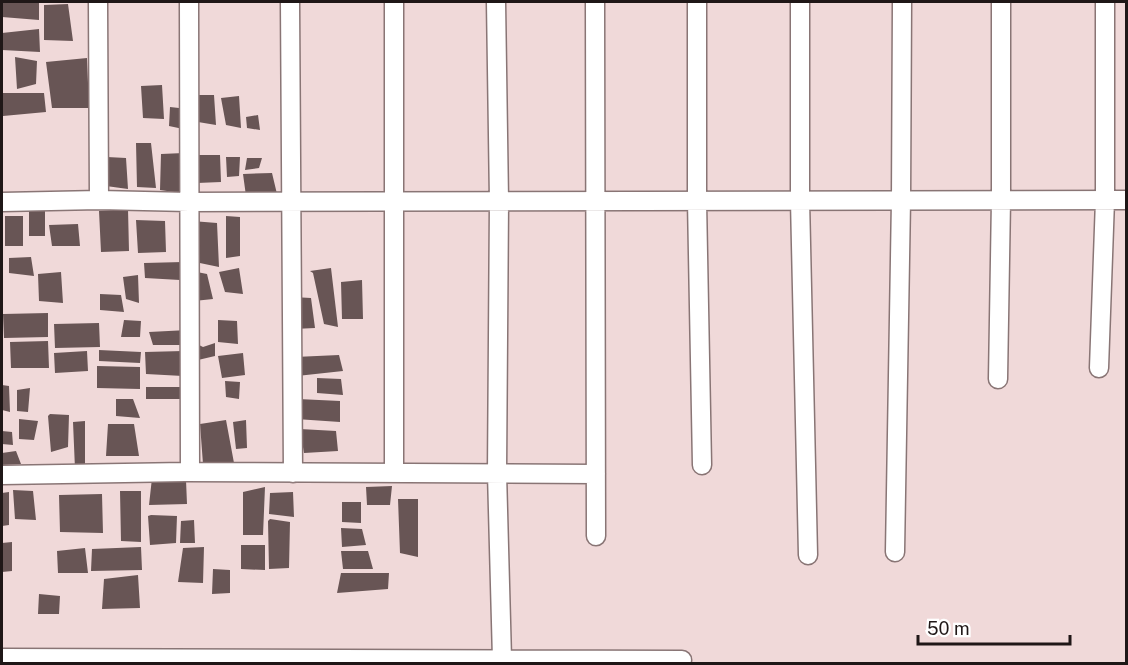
<svg xmlns="http://www.w3.org/2000/svg" width="1128" height="665" font-family="'Public Sans',sans-serif">
  <rect width="100%" height="100%" fill="#f0d9d9"/>
  <!-- building -->
  <path fill="#685555" d="M2 2H39V20L2 17Z
    M68 4 73 41 44 40V5Z
    M39 29 40 52 2 50V33Z
    M15 57 37 61 36 84 17 89Z
    M87 58 89 108H52L46 62Z
    M162 85 164 119 143 118 141 86Z
    M2 93H44L46 112 3 116Z
    M197 95H214L216 125 198 122Z
    M239 96 241 128 226 125 221 98Z
    M170 107 188 109V130L169 126Z
    M258 115 260 130 247 128 246 117Z
    M136 143H151L156 188 137 187Z
    M184 153 188 194 160 190 161 154Z
    M199 155H220L221 182 197 183Z
    M107 157 126 158 128 189 106 186Z
    M226 157H240L239 176 227 177Z
    M247 158H262L259 168 245 170Z
    M272 173 277 194 246 196 243 174Z
    M128 209 129 251 101 252 99 211Z
    M29 211H45V236H29Z
    M5 216H23V246H5Z
    M226 216 240 217V256L226 258Z
    M136 220 165 221 166 252 138 253Z
    M192 221 217 223 219 267 195 262Z
    M78 224 80 246H52L49 225Z
    M31 257 34 276 9 273V258Z
    M183 262 180 280 145 278 144 263Z
    M239 268 243 294 225 292 219 272Z
    M331 268 338 327 324 324 313 273 310 271Z
    M192 271 207 274 213 299 194 301Z
    M61 272 63 303 39 301 38 274Z
    M138 275 139 303 126 299 123 277Z
    M362 280 363 319H342L341 282Z
    M100 294 121 295 124 312 100 310Z
    M293 297 311 298 315 328 294 329Z
    M48 313V337L4 338 3 314Z
    M124 320 141 321 140 337H121Z
    M218 320 237 321 238 344 218 342Z
    M99 323 100 347 55 348 54 324Z
    M188 330 189 345H153L149 332Z
    M48 341 49 368H11L10 342Z
    M215 343V356L198 360 199 345 203 347Z
    M99 350 141 352 140 363 99 361Z
    M87 351 88 371 55 373 54 353Z
    M183 351V376L146 374 145 352Z
    M243 353 245 375 222 378 218 356Z
    M339 355 343 371 297 376 295 357Z
    M97 366 140 367V389L97 388Z
    M317 378 341 379 343 395 317 393Z
    M225 381 240 382 239 399 226 397Z
    M2 385 9 386 10 412 2 410Z
    M146 387H185V399H146Z
    M30 388 28 412 17 411V390Z
    M116 399H133L140 418 116 416Z
    M298 399 340 401V422L296 419Z
    M50 414 69 415 68 447 51 452 48 416Z
    M19 419 38 421 34 440 19 439Z
    M226 420 234 463 203 464 200 424Z
    M246 420 247 448 236 449 233 422Z
    M85 421V468L75 469 73 422Z
    M108 424H134L139 456H106Z
    M300 429 336 431 338 451 304 453Z
    M2 431 12 432 13 445 2 444Z
    M16 451 21 464 2 465V453Z
    M152 478 186 480 187 504 149 505Z
    M392 486 390 505H367L366 487Z
    M265 487 263 535H243V492Z
    M13 490 33 491 36 520 15 519Z
    M120 491H141V542L121 541Z
    M9 492V525L2 526V493Z
    M293 492 294 517 269 514 270 493Z
    M102 494 103 533 60 532 59 495Z
    M398 499H418V557L400 553Z
    M342 502H361V523L342 522Z
    M151 515 177 516 176 543 150 545 148 516Z
    M270 519 290 522 289 568 269 569 268 521Z
    M194 520 195 543H180L181 521Z
    M341 528 362 529 366 545 342 547Z
    M12 542V571L2 572V543Z
    M241 545H265V570L241 569Z
    M141 547 142 570 91 571 92 549Z
    M204 547 203 583 178 582 183 548Z
    M85 548 88 573H58L57 551Z
    M341 551H368L373 569H343Z
    M213 569 230 570V593L212 594Z
    M341 573H389L388 589 337 593Z
    M138 575 140 608 102 609 104 579Z
    M39 594 60 596 59 614H38Z"/>
  <g fill="none" stroke-linecap="round" stroke-linejoin="round">
    <defs>
      <path id="street" d="M98 2 99 200
        M189 2 190 472
        M290 2 293 473
        M394 2V473
        M496 2 499 201 497 473 502 659
        M595 2 596 536
        M697 2V201L702 465
        M800 2V200L808 555
        M2 202 99 200 189 202 1126 200
        M1099 368 1105 200V2
        M998 379 1001 200V2
        M2 475 185 472 596 474
        M895 552 901 200 902 2
        M2 658 682 660"/>
    </defs>
    <!-- street casing -->
    <use href="#street" stroke="#897575" stroke-width="21"/>
    <!-- street -->
    <use href="#street" stroke="#fff" stroke-width="18"/>
  </g>
  <!-- border -->
  <rect width="1128" height="665" fill="none" stroke="#1f1717" stroke-width="6"/>
  <!-- scale -->
  <path d="M918 635v9h152v-9" fill="none" stroke="#1f1717" stroke-width="3"/>
  <text x="927" y="635" font-size="18" fill="#1f1717" stroke="#ffffff" stroke-width="4.5" paint-order="stroke">50 m</text>
</svg>
